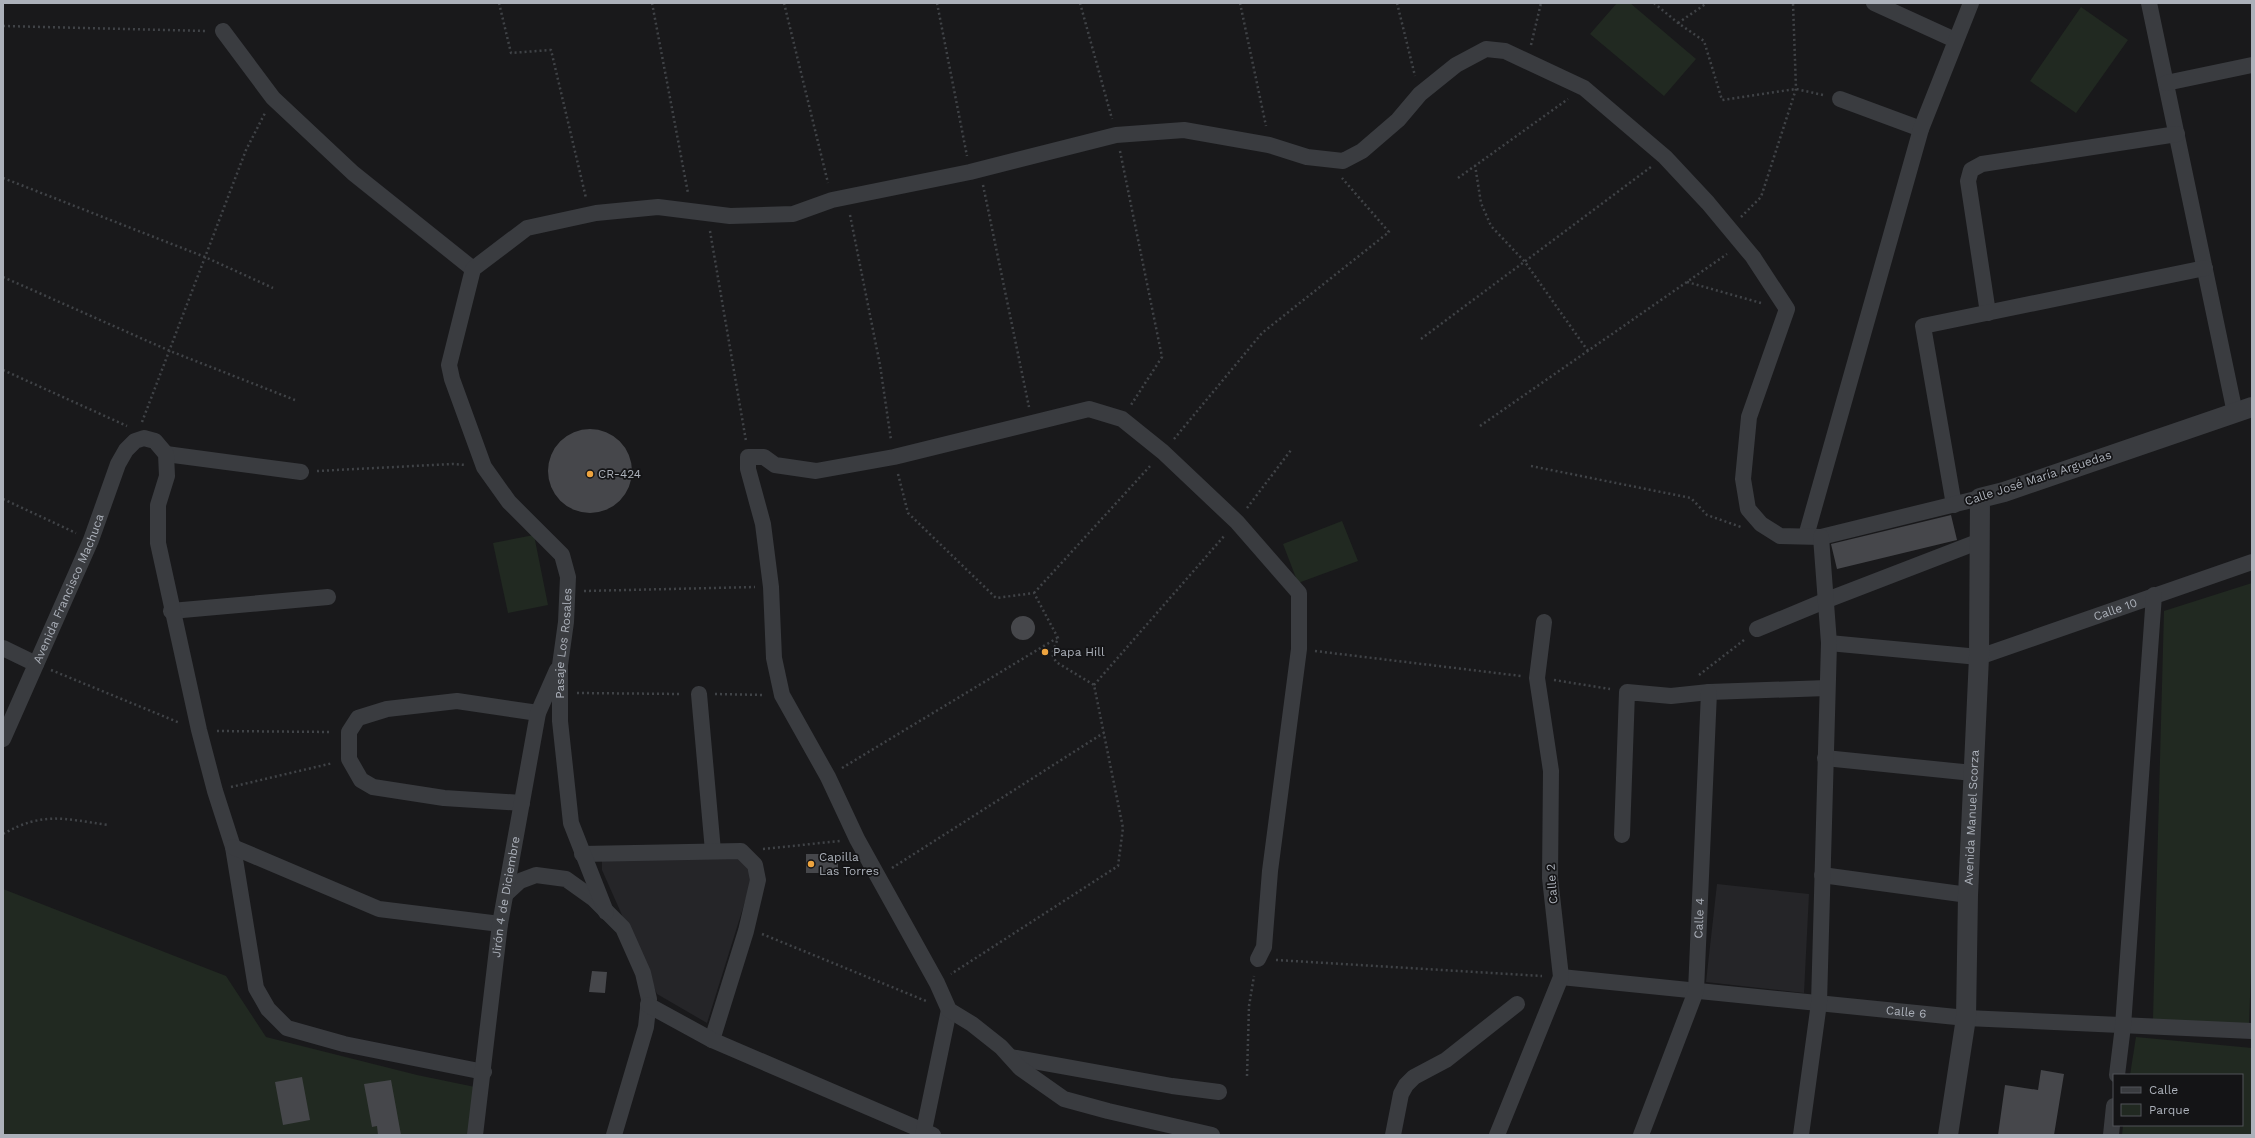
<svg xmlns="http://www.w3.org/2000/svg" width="2255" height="1138" font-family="'Work Sans',sans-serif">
  <rect width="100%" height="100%" fill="#19191b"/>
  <!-- built -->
  <path fill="#252528" d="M734 854 742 861 753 876 707 1023 657 994 602 870V859Z
    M1717 884 1809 894 1804 993 1706 982Z"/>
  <!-- green -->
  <path fill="#212921" d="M1617 3H1630L1696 59 1664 96 1590 34Z
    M2081 7 2128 40 2076 113 2030 81Z
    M1342 521 1358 561 1298 583 1283 544Z
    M534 535 548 605 508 613 493 543Z
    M2252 583V943L2249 1025 2153 1019 2164 611Z
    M3 889 226 976 266 1037 417 1075 475 1087 468 1135H3Z
    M2136 1037 2252 1048V1135H2122L2123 1125H2242V1075H2130Z"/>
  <!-- building -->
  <path fill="#46474b" d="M548 471a42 42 0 1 1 84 0a42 42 0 1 1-84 0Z
    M1951 515 1957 540 1837 569 1831 544Z
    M1011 628a12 12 0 1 1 24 0a12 12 0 1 1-24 0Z
    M806 854H838V873H806Z
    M592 971 607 972 605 993 589 992Z
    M2041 1070 2064 1074 2054 1135H1998L2005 1085 2038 1090Z
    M302 1077 310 1120 283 1125 275 1082Z
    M391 1080 401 1135H378L377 1126 372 1127 364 1084Z"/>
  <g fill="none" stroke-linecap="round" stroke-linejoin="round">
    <!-- path -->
    <path stroke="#404347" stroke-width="2.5" stroke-dasharray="2 3" stroke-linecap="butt" d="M499 3 511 53 551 50 586 198
      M652 3 688 193
      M784 3 828 183
      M937 3 967 156
      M1080 3 1112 119
      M1240 3 1266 126
      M1397 3 1415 76
      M1654 3 1678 23 1704 41 1722 100 1796 89 1823 95
      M1678 23 1707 3
      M3 26 207 31
      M1531 45 1541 3
      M1120 151 1162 357 1131 405
      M1475 165 1481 203 1491 226 1525 262 1588 351
      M3 178 205 257 273 288
      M1458 178 1568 99
      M983 185 1029 407
      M850 215 880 365 891 440
      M1741 217 1761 197 1796 89 1793 3
      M710 231 746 441
      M3 277 170 351 295 400
      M1687 282 1761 303
      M1421 339 1651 167
      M3 370 127 426
      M142 422 246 150 265 113
      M1480 426 1727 254
      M1174 439 1262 333 1389 232 1342 178
      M1531 466 1691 498 1707 515 1741 527
      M317 471 453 464 466 465
      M898 474 908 513 996 598 1034 593 1058 638 1052 654 1056 662 1094 685 1123 828 1118 866 951 974
      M3 499 76 533
      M1247 508 1291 450
      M584 591 755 587
      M1034 593 1151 465
      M1315 651 1521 676
      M51 670 180 723
      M1699 675 1744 640
      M1554 680 1610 689
      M1094 685 1225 535
      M577 693 682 694
      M715 694 764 695
      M217 731 332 732
      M842 768 1057 638
      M231 787 333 763
      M3 834C44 811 64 819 108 825
      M763 849 840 841
      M892 868 1105 732
      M762 934 926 1001
      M1276 960 1542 976
      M1247 1076 1249 1006 1254 976"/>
    <!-- minor -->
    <g stroke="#3a3c40" stroke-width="16">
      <path d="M1874 3 1955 40"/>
      <path d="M2149 3 2235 413"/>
      <path d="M223 31 273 98 353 173 473 269"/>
      <path d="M2166 83 2252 65"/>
      <path d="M1840 99 1921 129"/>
      <path d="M1988 313 1968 181 1971 170 1982 164 2177 134"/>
      <path d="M166 454 301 472"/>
      <path d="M1954 505 1923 326 2205 268"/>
      <path d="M1806 536 1921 129 1971 3"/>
      <path d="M171 611 328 597"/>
      <path d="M1757 629 1827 600 1980 541"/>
      <path id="s1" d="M1829 643 1979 657 2252 562"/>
      <path d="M3 648 36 664"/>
      <path d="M699 694 713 851"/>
      <path id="s2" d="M3 739 91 540 118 464 126 450 135 441 144 438 155 441 166 454 167 476 158 505V543L199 730 215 791 233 847 256 988 268 1009 287 1028 344 1044 484 1072"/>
      <path d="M1825 758 1973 773"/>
      <path d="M522 803 444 798 373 787 361 780 349 759V732L358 718 387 709 457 701 538 713"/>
      <path d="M1622 835 1627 692 1671 696 1709 692 1827 688"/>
      <path d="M233 847 379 909 500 924"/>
      <path d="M582 854 741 851 755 865 758 880 746 931 712 1040"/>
      <path d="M1822 875 1968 895"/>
      <path d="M506 894 520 881 536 875 566 879 594 899 623 928 643 973 649 999 646 1027 614 1135"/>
      <path id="s3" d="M606 912 571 823 560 721V665L566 622 568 577 562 555 509 502 484 467 452 379 449 365 473 269 527 228 596 213 658 207 730 216 793 214 832 200 970 172 1116 135 1184 130 1269 145 1307 157 1343 161 1362 151 1398 120 1420 94 1456 65 1486 49 1505 51 1584 88 1665 157 1708 203 1753 257 1787 309 1749 417 1743 479 1748 509 1761 524 1780 536 1821 537 1980 498"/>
      <path id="s4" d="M1561 977 1966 1018 2252 1031"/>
      <path d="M648 1005 712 1040 933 1135"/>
      <path d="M1011 1057 1172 1086 1219 1092"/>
      <path d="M2117 1075 2123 1026 2154 595"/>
      <path id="s5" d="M475 1135 500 924 538 713 557 670"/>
      <path d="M923 1135 949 1010"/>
      <path d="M1212 1135 1108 1111 1064 1099 1020 1068 1001 1047 972 1024 949 1010 937 983 857 839 828 777 782 695 774 658 771 587 763 524 748 469V457H764L775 465 816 471 894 457 1089 409 1122 419 1163 452 1237 522 1299 593V649L1270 871 1264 947 1258 959"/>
      <path d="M1393 1135 1401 1094 1406 1085 1414 1077 1446 1060 1517 1004"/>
      <path d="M1497 1135 1561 977 1550 878 1551 771 1537 678 1544 622"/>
      <path id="s6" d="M1641 1135 1696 991 1709 692"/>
      <path d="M1801 1135 1819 1003 1829 643 1821 537"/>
      <path d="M2111 1135 2114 1106"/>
    </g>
    <!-- tertiary -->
    <path stroke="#3a3c40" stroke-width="20" id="s7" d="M1948 1135 1966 1018 1968 895 1979 657 1980 498 2004 492 2252 407"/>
  </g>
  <!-- markers -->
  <g fill="#eea43f" stroke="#141416" stroke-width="1.5">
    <circle cx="590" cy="474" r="4"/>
    <circle cx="1045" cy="652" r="4"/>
    <circle cx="811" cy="864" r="4"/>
  </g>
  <g text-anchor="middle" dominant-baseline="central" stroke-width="3.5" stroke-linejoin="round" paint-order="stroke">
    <!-- poi labels -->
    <g font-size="12" fill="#acb1ba" stroke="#141416" text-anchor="start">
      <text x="598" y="474">CR-424</text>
      <text x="1053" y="652">Papa Hill</text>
      <text x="819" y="857">Capilla<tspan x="819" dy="14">Las Torres</tspan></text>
    </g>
    <!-- street labels -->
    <g font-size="12" fill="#acb1ba" stroke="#141416">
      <text transform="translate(2038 478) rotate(-18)">Calle José María Arguedas</text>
      <text stroke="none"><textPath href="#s2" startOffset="164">Avenida Francisco Machuca</textPath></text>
      <text stroke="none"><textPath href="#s1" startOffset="295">Calle 10</textPath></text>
      <text stroke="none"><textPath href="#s3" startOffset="276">Pasaje Los Rosales</textPath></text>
      <text stroke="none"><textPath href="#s7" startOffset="319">Avenida Manuel Scorza</textPath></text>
      <text transform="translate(1552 884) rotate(-94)">Calle 2</text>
      <text stroke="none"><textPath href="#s5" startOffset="240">Jirón 4 de Diciembre</textPath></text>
      <text stroke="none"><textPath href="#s6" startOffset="227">Calle 4</textPath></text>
      <text stroke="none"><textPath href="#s4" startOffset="347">Calle 6</textPath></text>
    </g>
  </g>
  <!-- border -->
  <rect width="2255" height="1138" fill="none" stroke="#acb1ba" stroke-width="8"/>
  <!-- legend -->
  <rect x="2113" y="1074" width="130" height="52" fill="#141416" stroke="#515358"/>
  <rect x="2121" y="1087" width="20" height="6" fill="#3a3c40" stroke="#515358"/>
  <text x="2149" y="1094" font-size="12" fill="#acb1ba">Calle</text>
  <rect x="2121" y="1104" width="20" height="12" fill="#212921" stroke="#515358"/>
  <text x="2149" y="1114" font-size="12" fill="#acb1ba">Parque</text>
</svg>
